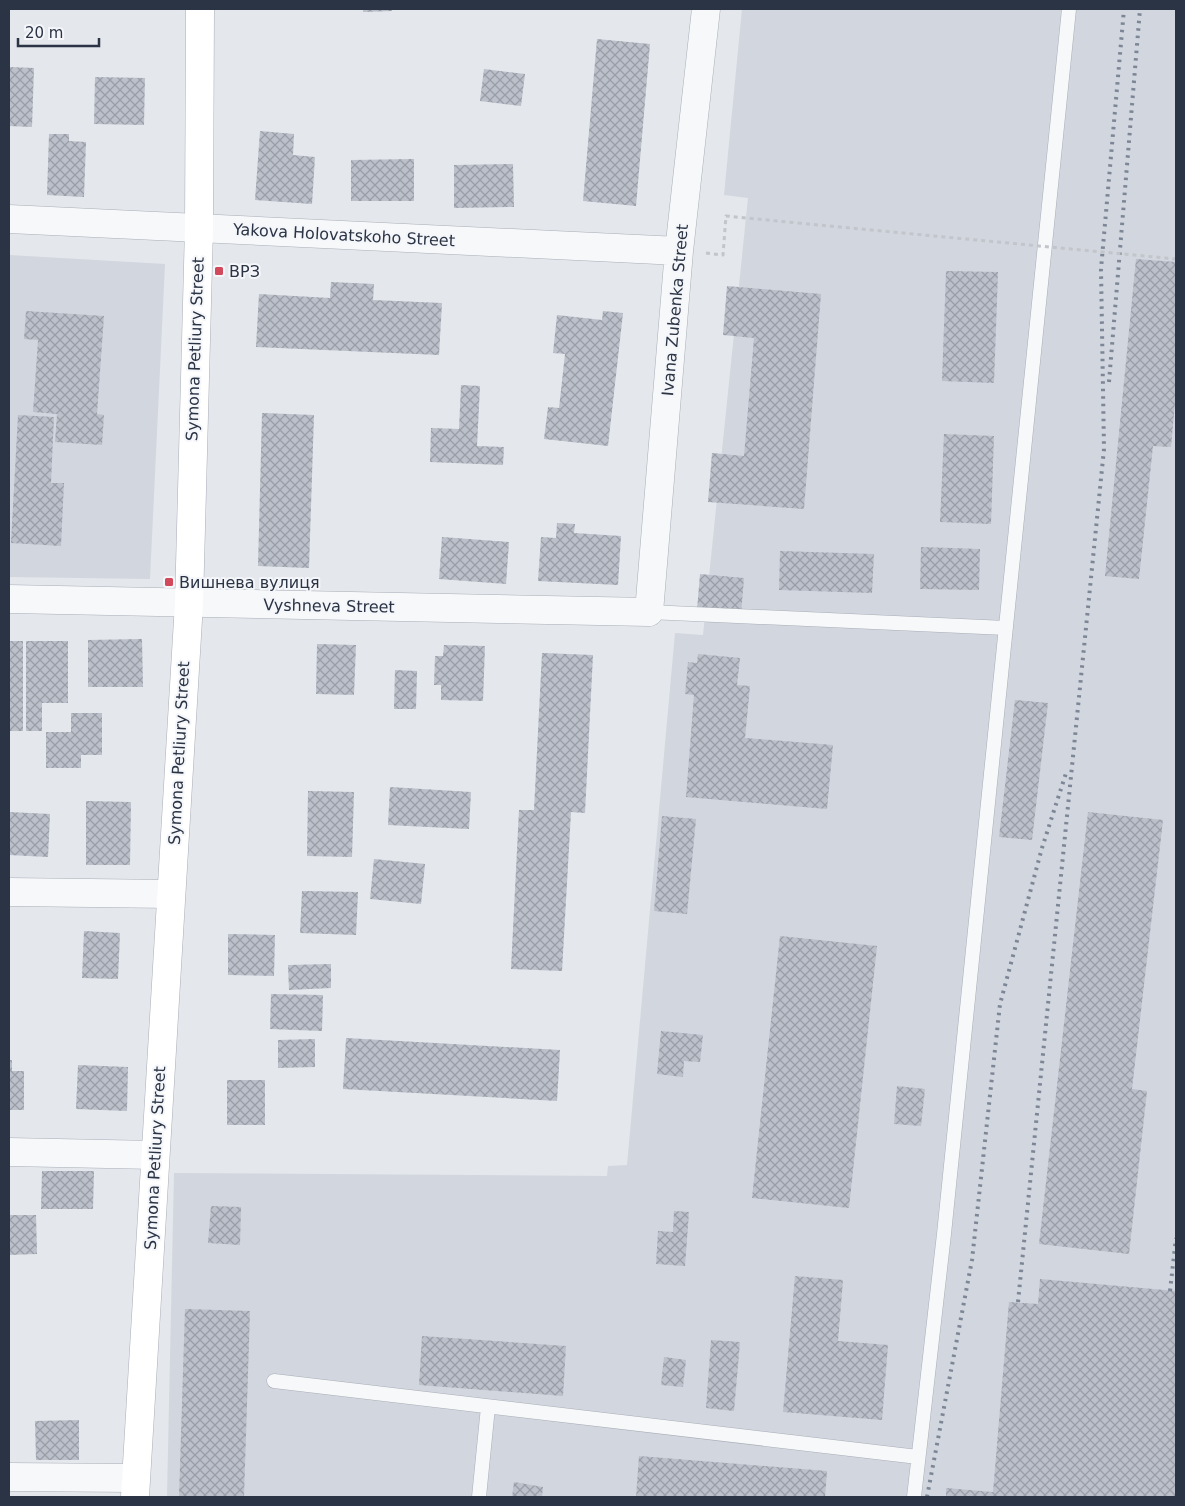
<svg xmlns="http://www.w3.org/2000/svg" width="1185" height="1506" font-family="'DejaVu Sans',sans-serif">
  <defs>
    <pattern id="building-cross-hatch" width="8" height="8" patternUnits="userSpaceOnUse" patternTransform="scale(1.25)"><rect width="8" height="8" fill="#bbc0ca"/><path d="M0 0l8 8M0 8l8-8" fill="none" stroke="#989da6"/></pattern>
  </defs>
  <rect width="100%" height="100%" fill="#e4e7ec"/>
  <!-- built -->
  <path fill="#d2d6de" d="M742 9H1176V1497H167L174 1173 607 1176 608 1166 627 1165 675 633 703 635 748 198 724 195Z
    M9 255 165 264 150 579 9 577Z"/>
  <!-- building -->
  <path fill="url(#building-cross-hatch)" d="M363 9H392V11L363 12Z
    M597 39 650 44 636 206 583 201Z
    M9 67 34 68 32 127 9 126Z
    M484 69 525 74 521 106 480 101Z
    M95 77 145 78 144 125 94 124Z
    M260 131 294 134 293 155 315 157 312 204 255 200Z
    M49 134H69V141L86 142 84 197 47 195Z
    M414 159V201H351V160Z
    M513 164 514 207 454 208V165Z
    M1136 259 1176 262V392L1171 447 1153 446 1139 579 1105 576Z
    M946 271 998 272 994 383 942 381Z
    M331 282 374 284 373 300 442 303 439 355 256 347 259 294 330 298Z
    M727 286 821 294 804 509 708 502 712 453 744 456 754 338 723 335Z
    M26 311 104 316 97 414 104 415 102 445 55 442 57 414 33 412 38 340 24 339Z
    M603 311 623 313 608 446 544 439 548 407 559 408 565 354 553 353 557 315 602 320Z
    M461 385 480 386 477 446 504 447 503 465 430 462 431 428 459 429Z
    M262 413 314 415 309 568 258 566Z
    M18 415 54 417 51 483H64L61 546 11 543Z
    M944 434 994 436 991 524 940 522Z
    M557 523 575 524 574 533 621 536 618 585 538 581 541 537 556 538Z
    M442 537 509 542 506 584 439 579Z
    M921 547 980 549 979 590 920 589Z
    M780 551 874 554 872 593 779 590Z
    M700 574 744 578 741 614 697 610Z
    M142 639 143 687H88V640Z
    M9 641H23V731H9Z
    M26 641H68V703H42V731H26Z
    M317 644 356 645 354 695 316 694Z
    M444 645 485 646 483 701 441 700V685H434L435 656H443Z
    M542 653 593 655 585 813 571 812 562 971 511 969 519 810H534Z
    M698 654 740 658 737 685 750 686 745 738 833 745 827 809 686 797 694 695 685 694 688 662 697 663Z
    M395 670 417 671 416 709H394Z
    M1015 700 1048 703 1032 840 999 837Z
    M71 713H102V755H81V768H46V732H71Z
    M390 787 471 792 469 829 388 825Z
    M308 791 354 792 352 857 307 856Z
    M86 801 131 802 130 865H86Z
    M9 812 50 814 48 857 9 855Z
    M1088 812 1163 820 1132 1089 1147 1091 1129 1254 1039 1244Z
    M662 816 696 819 687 914 654 911Z
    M374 859 425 864 421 904 370 899Z
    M302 891 358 892 356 935 300 933Z
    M84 931 120 933 118 979 82 978Z
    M228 934 275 935 274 976 228 975Z
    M780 936 877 946 849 1208 752 1198Z
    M331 964V988L289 990 288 965Z
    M271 994 323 995 322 1031 270 1029Z
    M661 1031 703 1035 700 1062 684 1061 683 1077 657 1074Z
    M346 1038 560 1050 557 1101 343 1089Z
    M315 1039V1067L278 1068V1040Z
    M9 1060H12V1071H24V1110H9Z
    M78 1065 128 1067 127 1111 76 1109Z
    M227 1080H265V1125H227Z
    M897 1086 925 1089 921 1126 894 1124Z
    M42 1171H94L93 1209H41Z
    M211 1206 241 1207 240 1245 208 1243Z
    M674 1211 689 1212 685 1266 656 1264 658 1231 673 1232Z
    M9 1215H36L37 1254 9 1255Z
    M795 1276 843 1280 838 1341 888 1345 882 1420 783 1412Z
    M1040 1279 1176 1291V1497H946V1488L993 1492 1009 1302 1038 1304Z
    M185 1309 250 1311 244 1497H179Z
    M422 1336 566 1346 563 1396 419 1385Z
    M711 1340 740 1342 734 1411 706 1408Z
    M664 1357 686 1360 683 1387 661 1385Z
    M79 1420V1460H36L35 1421Z
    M639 1456 827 1471 825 1497H636Z
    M514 1482 543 1487 542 1497H512Z"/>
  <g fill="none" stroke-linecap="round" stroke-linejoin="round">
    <defs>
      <path id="service" d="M649 612 1006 628
        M274 1381 918 1457
        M479 1497 488 1407
        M914 1497 944 1234 1069 9"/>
      <path id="minor" d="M9 219 679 251
        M9 599 649 612 679 251 706 9
        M9 892 171 894
        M9 1152 155 1155
        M9 1477 135 1478"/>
      <path id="secondary" d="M135 1497 189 603 199 228 200 9"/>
    </defs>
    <!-- service casing -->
    <use href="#service" stroke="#a9aeb7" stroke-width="15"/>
    <!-- minor casing -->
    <use href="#minor" stroke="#a9aeb7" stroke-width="29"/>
    <!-- secondary casing -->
    <use href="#secondary" stroke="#a9aeb7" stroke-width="29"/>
    <!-- path -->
    <path stroke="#c2c5cb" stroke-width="3" stroke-dasharray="4 4" stroke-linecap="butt" d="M706 253 723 255 726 216 798 223"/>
    <!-- service -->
    <use href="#service" stroke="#f7f8fa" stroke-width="14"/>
    <!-- minor -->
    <use href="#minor" stroke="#f7f8fa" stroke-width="28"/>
    <!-- secondary -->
    <use href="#secondary" stroke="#fff" stroke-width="28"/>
    <!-- rail -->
    <path stroke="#7d8696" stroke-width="4" stroke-dasharray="2.5 5" stroke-linecap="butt" d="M1109 382 1140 9
      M1170 1291 1176 1238
      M1018 1302 1104 449 1101 269 1124 9
      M927 1497 972 1260 1000 1004 1042 848 1067 770"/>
    <!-- path-bridge -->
    <path stroke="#c2c5cb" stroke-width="3" stroke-dasharray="4 4" stroke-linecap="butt" d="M798 223 1176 259"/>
  </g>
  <!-- markers -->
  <g fill="#d1495b" stroke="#f4f6f9" stroke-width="2">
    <rect x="214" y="266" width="10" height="10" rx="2.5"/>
    <rect x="164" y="577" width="10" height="10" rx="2.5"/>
  </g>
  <g text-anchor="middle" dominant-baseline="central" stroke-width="4" stroke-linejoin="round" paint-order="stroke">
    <!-- street labels -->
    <g font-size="16" fill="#2b3445" stroke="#f4f6f9">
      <text transform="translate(344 235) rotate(3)">Yakova Holovatskoho Street</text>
      <text transform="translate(675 310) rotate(-85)">Ivana Zubenka Street</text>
      <text transform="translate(195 349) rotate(-88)">Symona Petliury Street</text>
      <text transform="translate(329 606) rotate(1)">Vyshneva Street</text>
      <text transform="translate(179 753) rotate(-87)">Symona Petliury Street</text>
      <text transform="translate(155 1158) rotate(-87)">Symona Petliury Street</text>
    </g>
    <!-- poi labels -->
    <g font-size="16" fill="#2b3445" stroke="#f4f6f9" text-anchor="start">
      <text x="229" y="271">ВРЗ</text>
      <text x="179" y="582">Вишнева вулиця</text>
    </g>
  </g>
  <!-- border -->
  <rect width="1185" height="1506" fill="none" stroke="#2b3445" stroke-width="20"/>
  <!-- scale -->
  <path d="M18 38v8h81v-8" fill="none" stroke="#2b3445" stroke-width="2.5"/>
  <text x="25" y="38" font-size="15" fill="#2b3445" stroke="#f4f6f9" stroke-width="4" paint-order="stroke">20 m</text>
</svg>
